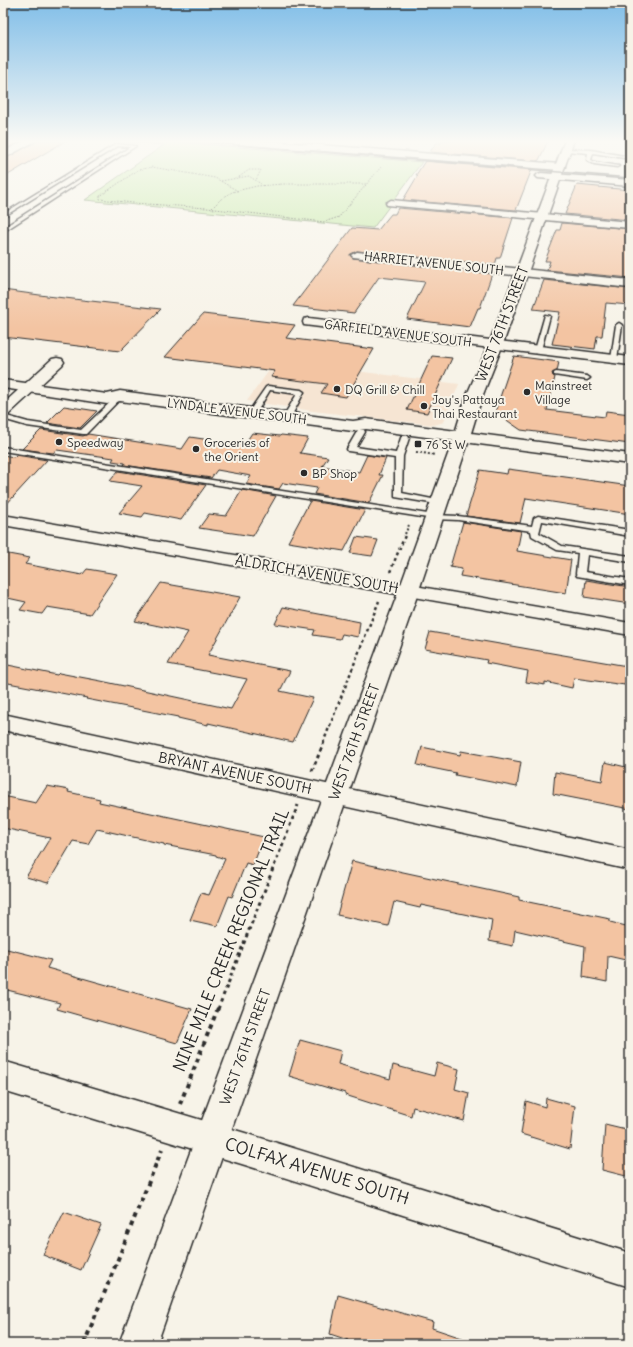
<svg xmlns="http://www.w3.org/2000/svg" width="633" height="1347" font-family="Delius,sans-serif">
  <rect width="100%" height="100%" fill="#f7f3e8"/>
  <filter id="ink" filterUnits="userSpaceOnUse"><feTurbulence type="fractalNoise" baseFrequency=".025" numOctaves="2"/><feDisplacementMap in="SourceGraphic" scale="8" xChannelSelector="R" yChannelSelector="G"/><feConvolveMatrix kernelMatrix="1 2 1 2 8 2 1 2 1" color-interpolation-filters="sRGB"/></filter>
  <g filter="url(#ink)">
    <!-- built -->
    <path fill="#f6e5d3" d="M276 361 459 384 444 422 434 425 313 411 247 401Z"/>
    <!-- green -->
    <path fill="#c2e8a2" stroke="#768a66" d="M105 140H152L422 162 373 228 85 200 164 145Z"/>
    <!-- building -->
    <path fill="#f3c4a2" stroke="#2b2b2b" d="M3 140H23L3 150Z
      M38 140H67L3 178V160Z
      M441 140H543L548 141 539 160 536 161 430 152 436 143H441Z
      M425 161 532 169 516 210 403 200 418 175H416Z
      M577 185 630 190V220L565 214Z
      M398 208 513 218 500 258H497L495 265 357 251 350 255 353 258 492 274 480 308H478L470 327 407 319 425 282 379 277 354 313 293 306 352 228 378 230 391 214H395Z
      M562 223 630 229V278L547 270 550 261H545L557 230H560Z
      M544 280 630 289V305L606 303 602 336H597L595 349 552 344 560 312 533 309Z
      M3 290 47 296 161 309 120 351 3 337Z
      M203 314 295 325 286 338 374 349 346 397 321 393 327 384 271 377 275 371 165 357Z
      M432 356 452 358 427 413 407 410Z
      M514 356 559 362 557 371 552 373 553 376 555 377 547 410 605 417 606 411 630 414V444L521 430 495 412Z
      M64 406 97 411 80 428 47 423Z
      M41 430 83 436 88 434 182 449 190 437 244 445 252 433 280 436 281 435 308 438 300 453 328 457 322 466 359 472 367 455 386 458 379 475H383L369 503 314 494 317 488 283 483 279 489 246 484 251 476 217 470 211 478 124 465 125 463 112 461 114 458 57 450 53 453 22 449Z
      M3 455 14 457 16 455 47 460 3 508Z
      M508 469 630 486V514L526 498 520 523 466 516 480 470 507 474Z
      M118 471 206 485 181 520 145 513 142 517 119 513 142 486 110 481Z
      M242 490 276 496 253 536 199 528 209 514 226 516Z
      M310 501 365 510 344 551 288 542Z
      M463 522 521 531 517 551 571 560 566 593 460 576 462 569 450 567Z
      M356 537 378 540 372 556 350 553Z
      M3 553 30 558 25 564 82 575 87 569 117 574 90 614 47 607 42 614 20 610 26 602 3 597Z
      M586 580 630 587V604L584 597Z
      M161 583 240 597 208 655 290 671 280 691 313 698 293 742 208 723V725L178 718V717L86 699 87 698 3 682V671L8 665 57 675 59 673 101 681 231 709 247 679 168 664 188 632 135 621Z
      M283 607 360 622 358 637 342 634 340 639 313 635 315 630 275 624Z
      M430 632 627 666 625 685 574 678 572 688 545 682V685L526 682 528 671 486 663 487 660 425 649Z
      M422 747 460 755 461 751 521 762 517 787 455 775 456 773 417 765Z
      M605 762 630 768V809L553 794 555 772 602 781Z
      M47 786 69 790 68 792 100 799 99 802 264 837 253 865 246 863 232 897 229 896 217 926 190 920 201 893 209 895 225 859 216 856V855L164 845V844L97 829 88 844 73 841 48 883 26 877 50 838 3 828V796L36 803Z
      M352 861 519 897V900L610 919V922L630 927V961L608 956 607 982 583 977 585 946 515 930 513 946 489 941 492 920 421 905 420 908 394 902 388 926 337 915Z
      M3 948 51 960 47 968 192 1009 177 1043 57 1009 60 1003 3 989Z
      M300 1040 341 1051 338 1064 390 1079 393 1065 434 1076 437 1063 459 1069 455 1089 469 1093 464 1121 413 1107 411 1116 345 1095V1093L289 1076Z
      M546 1098 575 1106 570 1149 521 1134 526 1101 545 1107Z
      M605 1124 630 1130V1177L602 1170Z
      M64 1212 101 1225 81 1270 43 1255Z
      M338 1295 433 1322 432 1328 471 1341 470 1344H347L348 1340 330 1334Z"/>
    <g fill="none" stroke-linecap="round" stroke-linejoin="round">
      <defs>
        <path id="service" d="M116 144 136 146 3 232V228L130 147 118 146 3 217V214Z
          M567 149 591 150 630 157V159L593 153 591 160 595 162 619 166 617 167 594 164 587 160 588 153 566 151Z
          M545 315 550 316 541 350 538 352 535 350Z
          M619 323 622 325 617 359 614 361 611 359 616 325Z
          M556 372 587 376 590 378 587 380 554 375V373Z
          M268 386 301 390 304 392 290 419H284L283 417 297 394 270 390 255 415H252L248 413 266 387Z
          M120 394 122 395V397L86 434H83L27 426 3 419V415L28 422 81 430 118 395Z
          M358 430H364L365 432 356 447 396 453 401 438 402 436H408L409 438 403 456 402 493 442 501V505L395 497V458L348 451 347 449Z
          M3 447 434 515 458 516 532 526 534 518 538 516 630 530V536L542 521 539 533 562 546 630 556V562L587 555 585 572 630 579V585L577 576 576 574 578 553 557 550 532 536 531 531 458 520 434 519 3 451Z"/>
        <path id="minor" d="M26 140H37L3 159V152Z
          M221 140H258L560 164 565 167 560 170 225 143Z
          M541 173 630 180V186L538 178 536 176 538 174Z
          M391 200 630 222V228L387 205 386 203Z
          M357 252 630 280V288L353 257 351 255Z
          M309 318 630 357V365L304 325 303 322 304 319Z
          M57 358 62 359 64 362 62 365 8 415 3 416V404L52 359Z
          M3 515 630 623V635L3 525Z
          M3 714 630 850V870L3 730Z
          M3 1061 245 1133 630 1253V1287L245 1165 3 1091Z"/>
        <path id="tertiary" d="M565 140H574L503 344 482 397 467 446 419 590 157 1344H119L399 590 451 446 466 397 489 344Z"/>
        <path id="secondary" d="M3 380 107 394 120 391 353 421 366 419 630 454V464L366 429 353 431 120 401 107 404 3 388Z"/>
      </defs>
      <!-- service casing -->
      <use href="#service" stroke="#2b2b2b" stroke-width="3"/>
      <!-- minor casing -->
      <use href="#minor" stroke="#2b2b2b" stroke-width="3"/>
      <!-- tertiary casing -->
      <use href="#tertiary" stroke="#2b2b2b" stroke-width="3"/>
      <!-- secondary casing -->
      <use href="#secondary" stroke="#2b2b2b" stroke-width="3"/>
      <!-- path-far4 -->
      <path stroke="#2b2b2b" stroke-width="1" stroke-dasharray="1.5 1.5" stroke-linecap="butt" d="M239 177 249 170H261L256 180
        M221 181 249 176 261 184
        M238 191 215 178 152 167 138 170 100 196V199L133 203 207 208 324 222 339 217 381 167
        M212 208 221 199 232 192 257 186 283 184H367"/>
      <!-- path-far3 -->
      <path stroke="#2b2b2b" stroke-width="2" stroke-dasharray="2 2" stroke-linecap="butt" d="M416 452 435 455
        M405 534 409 525"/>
      <!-- path-far2 -->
      <path stroke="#2b2b2b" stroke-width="2.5" stroke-dasharray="3 3" stroke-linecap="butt" d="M390 572 406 533
        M323 743 379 601"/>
      <!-- path-far1 -->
      <path stroke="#2b2b2b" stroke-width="3" stroke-dasharray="3.5 3.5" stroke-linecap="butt" d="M312 771 324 742
        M218 1009 298 805"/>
      <!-- path -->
      <path stroke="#2b2b2b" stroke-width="4" stroke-dasharray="4.5 4.5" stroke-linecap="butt" d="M180 1104 218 1008
        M84 1344 162 1149"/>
      <!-- service -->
      <use href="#service" fill="#f7f3e8" fill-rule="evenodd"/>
      <!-- minor -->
      <use href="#minor" fill="#f7f3e8" fill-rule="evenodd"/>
      <!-- tertiary -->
      <use href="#tertiary" fill="#f7f3e8" fill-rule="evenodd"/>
      <!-- secondary -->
      <use href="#secondary" fill="#f7f3e8" fill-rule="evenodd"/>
      <!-- rail -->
      <path stroke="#2b2b2b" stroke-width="1.5" d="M176 140 630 178"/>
    </g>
  </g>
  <!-- sky -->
  <linearGradient id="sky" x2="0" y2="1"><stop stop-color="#81bee8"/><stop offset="0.43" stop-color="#fbfaf5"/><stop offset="1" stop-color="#fbfaf5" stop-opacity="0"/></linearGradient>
  <rect width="633" height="329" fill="url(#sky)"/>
  <!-- markers -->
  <g fill="#2b2b2b" stroke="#f7f3e8" stroke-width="1.5">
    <circle cx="337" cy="389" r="4"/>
    <circle cx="527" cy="392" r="4"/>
    <circle cx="424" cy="406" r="4"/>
    <circle cx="59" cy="442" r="4"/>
    <rect x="414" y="440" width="8" height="8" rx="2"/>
    <circle cx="196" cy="449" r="4"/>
    <circle cx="304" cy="473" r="4"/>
  </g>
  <g text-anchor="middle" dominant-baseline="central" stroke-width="4" stroke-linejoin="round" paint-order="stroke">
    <!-- far-street labels -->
    <g font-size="12" fill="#2b2b2b" stroke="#f7f3e8">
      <text transform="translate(434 263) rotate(6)">HARRIET AVENUE SOUTH</text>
      <text transform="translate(398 333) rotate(7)">GARFIELD AVENUE SOUTH</text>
      <text transform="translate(237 411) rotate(7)">LYNDALE AVENUE SOUTH</text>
    </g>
    <!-- far-poi labels -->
    <g font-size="12" fill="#2b2b2b" stroke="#f7f3e8" text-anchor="start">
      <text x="535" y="385">Mainstreet<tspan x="535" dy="14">Village</tspan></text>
      <text x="345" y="389">DQ Grill &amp; Chill</text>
      <text x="432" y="399">Joy's Pattaya<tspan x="432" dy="14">Thai Restaurant</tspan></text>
      <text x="67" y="442">Speedway</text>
      <text x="204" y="442">Groceries of<tspan x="204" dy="14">the Orient</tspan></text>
      <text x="426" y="444">76 St W</text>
      <text x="312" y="473">BP Shop</text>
    </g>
    <!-- street labels -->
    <g font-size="14" fill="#2b2b2b" stroke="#f7f3e8">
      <text transform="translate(502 324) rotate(-69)">WEST 76TH STREET</text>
      <text transform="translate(317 574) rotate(10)">ALDRICH AVENUE SOUTH</text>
      <text transform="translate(354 742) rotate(-70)">WEST 76TH STREET</text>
      <text transform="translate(235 773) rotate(12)">BRYANT AVENUE SOUTH</text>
      <text transform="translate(245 1047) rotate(-70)">WEST 76TH STREET</text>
    </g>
    <!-- near-street labels -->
    <g font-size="17" fill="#2b2b2b" stroke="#f7f3e8">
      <text transform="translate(231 940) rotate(-68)">NINE MILE CREEK REGIONAL TRAIL</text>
      <text transform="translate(317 1171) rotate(17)">COLFAX AVENUE SOUTH</text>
    </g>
  </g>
  <!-- margin -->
  <rect width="633" height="1347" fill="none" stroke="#f7f3e8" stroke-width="16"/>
  <rect x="8" y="8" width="617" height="1331" fill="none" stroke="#2b2b2b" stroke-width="1.5" filter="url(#ink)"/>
</svg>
